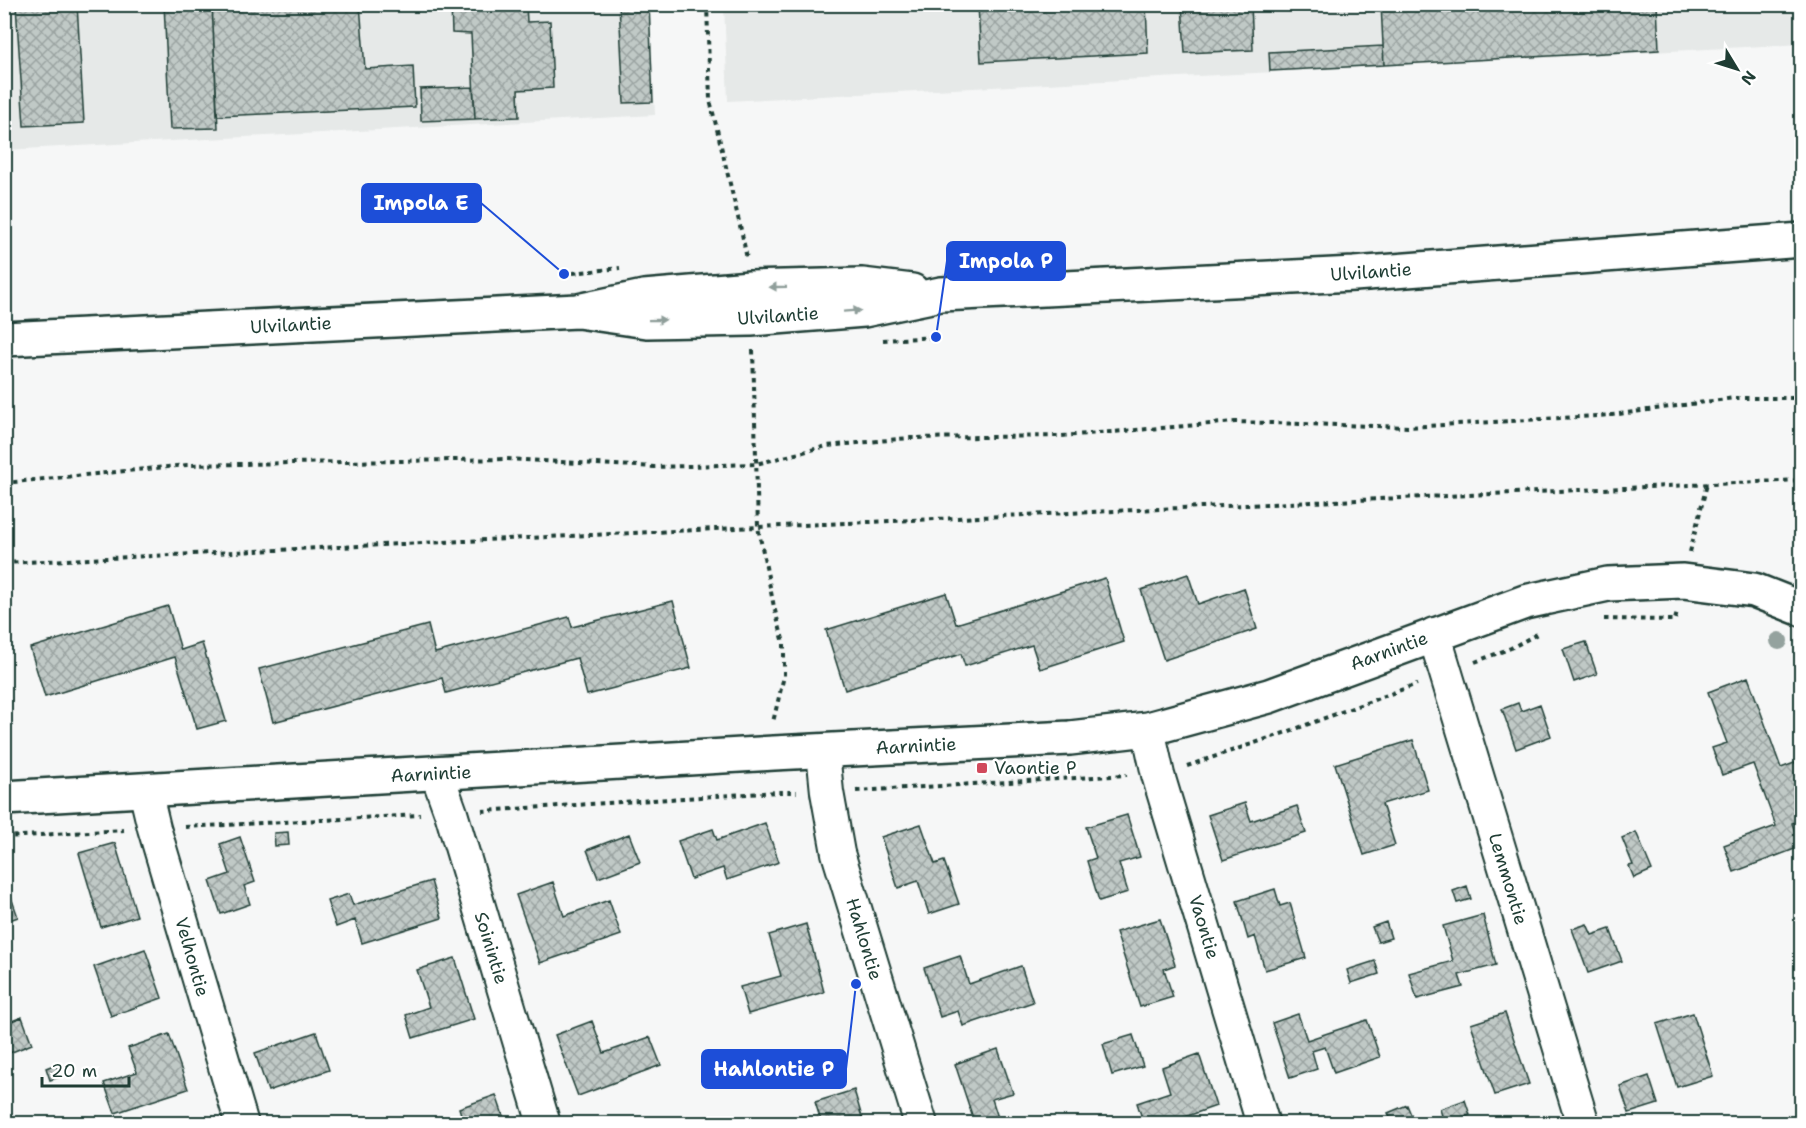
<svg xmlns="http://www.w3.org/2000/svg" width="1806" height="1128" font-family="'Shantell Sans',sans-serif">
  <defs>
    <pattern id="building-cross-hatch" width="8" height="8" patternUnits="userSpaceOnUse" patternTransform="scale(1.5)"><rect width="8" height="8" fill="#c0c9c6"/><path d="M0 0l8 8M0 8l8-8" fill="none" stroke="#9ba4a2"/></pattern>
  </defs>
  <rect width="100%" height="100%" fill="#f6f7f7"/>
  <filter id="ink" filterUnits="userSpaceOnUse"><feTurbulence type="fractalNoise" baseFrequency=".0167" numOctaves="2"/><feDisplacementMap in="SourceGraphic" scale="12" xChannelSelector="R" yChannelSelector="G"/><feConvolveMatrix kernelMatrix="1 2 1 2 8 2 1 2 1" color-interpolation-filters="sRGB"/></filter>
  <g filter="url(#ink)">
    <!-- built -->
    <path fill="#e6e9e8" d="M1801 4 1802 44 728 101 724 5Z
      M5 5H650L655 115 5 150Z"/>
    <!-- building -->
    <path fill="url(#building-cross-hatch)" stroke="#1f3d34" stroke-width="1.5" d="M77 4 84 123 24 126 16 5Z
      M164 4H212L218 128 170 129Z
      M212 4H360L365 69 413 66 415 107 217 116Z
      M451 4H526L527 22 550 21 553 88 518 90 519 117 475 119 471 34 452 33Z
      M619 4H649L653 102 624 103Z
      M978 4H1146L1148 53 981 62Z
      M1182 4H1251L1253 50 1185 53Z
      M1381 4H1657L1659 50 1384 65Z
      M1383 46 1384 65 1270 71 1269 52Z
      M473 87 475 119 421 121 420 89Z
      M1188 574 1198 604 1244 588 1257 629 1164 660 1141 590Z
      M1105 578 1124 642 1040 669 1032 645 965 666 961 654 845 690 826 630 946 593 956 624Z
      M673 601 691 668 587 695 577 658 446 693 442 678 273 722 259 669 428 625 435 653 569 617 572 627Z
      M168 606 181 650 202 643 226 721 197 729 175 657 45 697 30 648Z
      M1586 642 1597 674 1574 682 1563 649Z
      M1748 677 1781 768 1802 760V820L1792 823 1800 847 1734 872 1724 845 1776 826 1753 764 1722 775 1712 748 1727 743 1708 692Z
      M1518 703 1521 711 1540 704 1551 736 1516 749 1502 709Z
      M1413 740 1428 790 1382 804 1395 845 1364 855 1335 764Z
      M1245 803 1251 821 1297 806 1306 833 1223 860 1208 815Z
      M1127 815 1140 857 1119 863 1128 892 1099 901 1087 861 1096 858 1086 827Z
      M765 823 779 862 727 880 723 868 691 879 678 841 713 829 717 840Z
      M921 824 935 864 944 861 959 904 929 914 918 881 898 888 881 837Z
      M288 832 289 845 275 846 274 833Z
      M1636 832 1652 870 1634 878 1629 866 1633 865 1622 838Z
      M629 834 640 862 598 878 587 850Z
      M240 837 255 882 244 886 250 904 221 914 210 881 230 874 220 844Z
      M115 843 137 916 101 927 79 853Z
      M4 877 18 917 4 922Z
      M431 881 442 918 362 943 355 920 336 927 327 901 349 894 353 905Z
      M553 882 564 916 609 900 621 935 540 963 516 895Z
      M1467 886 1471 899 1457 903 1453 891Z
      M1275 889 1280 906 1290 903 1306 958 1265 970 1255 936 1248 939 1237 901Z
      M1483 915 1496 965 1459 975 1463 987 1417 999 1409 973 1453 961 1443 926Z
      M1160 919 1175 965 1164 969 1173 997 1140 1007 1116 932Z
      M1386 922 1391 938 1378 942 1372 927Z
      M806 924 824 992 748 1014 740 987 781 976 769 935Z
      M1587 924 1592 935 1610 929 1622 961 1588 973 1572 929Z
      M145 949 162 998 111 1016 94 967Z
      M960 956 969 984 1021 966 1033 1002 963 1026 958 1011 940 1017 924 968Z
      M455 958 474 1019 413 1038 406 1015 429 1007 417 970Z
      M1375 961 1379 974 1351 983 1347 970Z
      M1505 1013 1529 1084 1495 1095 1471 1024Z
      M1693 1013 1713 1076 1677 1087 1657 1024Z
      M1298 1014 1307 1040 1367 1020 1380 1057 1334 1073 1325 1047 1312 1051 1317 1069 1290 1078 1272 1023Z
      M22 1017 32 1044 7 1054 4 1047V1024Z
      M592 1021 604 1053 650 1037 661 1065 578 1096 555 1035Z
      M316 1032 329 1070 268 1091 255 1053Z
      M169 1034 188 1089 115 1113 104 1083 137 1072 128 1048Z
      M1133 1035 1143 1066 1112 1075 1103 1044Z
      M998 1049 1013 1093 992 1099 1000 1124H975L955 1064Z
      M1199 1054 1216 1106 1165 1124H1144L1137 1103 1170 1092 1162 1067Z
      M56 1064 60 1077 50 1080 46 1068Z
      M1649 1076 1658 1104 1629 1113 1620 1086Z
      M854 1090 864 1124H822L815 1102Z
      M496 1095 506 1124H464L459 1108Z
      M1465 1100 1470 1115 1444 1123 1440 1109Z
      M1407 1105 1415 1124H1393L1388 1113Z"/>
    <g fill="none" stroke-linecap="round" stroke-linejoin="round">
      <defs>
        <path id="street" d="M1434 634 1583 1124
          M1148 729 1158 775 1263 1124
          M823 752 827 792 838 853 921 1124
          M437 774 451 813 544 1124
          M145 790 154 828 242 1124"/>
        <path id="secondary" d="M4 798 774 753 1070 738 1148 729 1269 696 1525 602 1608 584 1683 581 1754 590 1802 609"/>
        <path id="primary" d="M578 311 647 321 751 319 864 310 941 294 1354 274 1802 240
          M4 339 578 311 644 297 750 288 862 285 912 291"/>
      </defs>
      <!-- street casing -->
      <use href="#street" stroke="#1f3d34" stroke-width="36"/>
      <!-- secondary casing -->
      <use href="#secondary" stroke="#1f3d34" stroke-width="38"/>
      <!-- primary casing -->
      <use href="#primary" stroke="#1f3d34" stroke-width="38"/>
      <!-- path -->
      <path stroke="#1f3d34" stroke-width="4" stroke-dasharray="4.5 4.5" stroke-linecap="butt" d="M707 4 710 100 742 234 747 259
        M564 274 620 268
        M883 340 936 337
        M753 350 758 527 774 607 784 643V676L773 722
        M4 483 187 465 505 459 654 467 756 464 827 446 909 438 1062 436 1235 422 1408 427 1612 415 1734 398H1802
        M1690 552 1707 484
        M4 563 758 527 1802 480
        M1604 619 1675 620 1677 612
        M1475 662 1511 648 1539 633
        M1187 766 1287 732 1417 684
        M856 791 1127 775
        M482 811 778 792H797
        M185 827 420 815
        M4 837 124 830"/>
      <!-- street -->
      <use href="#street" stroke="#fff" stroke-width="32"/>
      <!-- secondary -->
      <use href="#secondary" stroke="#fff" stroke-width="33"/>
      <!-- primary -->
      <use href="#primary" stroke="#fff" stroke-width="33"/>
    </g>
    <!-- trees -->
    <circle fill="#94a29e" cx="1779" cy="641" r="9"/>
    <!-- one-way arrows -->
    <defs><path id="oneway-solid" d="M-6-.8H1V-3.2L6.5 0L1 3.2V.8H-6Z" transform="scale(1.5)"/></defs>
    <g fill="#8f9e9a">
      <use href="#oneway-solid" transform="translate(778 287) rotate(179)"/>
      <use href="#oneway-solid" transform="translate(852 311) rotate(-4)"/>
      <use href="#oneway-solid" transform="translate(657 320) rotate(-1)"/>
    </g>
  </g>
  <!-- markers -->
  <rect fill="#d1495b" stroke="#fff" stroke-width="2" x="976" y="762" width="12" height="12" rx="3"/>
  <g text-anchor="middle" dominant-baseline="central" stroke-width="5" stroke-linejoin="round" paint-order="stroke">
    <!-- street labels -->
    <g font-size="18" fill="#1f3d34" stroke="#fff">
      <text transform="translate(1371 272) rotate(-4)">Ulvilantie</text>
      <text transform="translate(778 316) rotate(-4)">Ulvilantie</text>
      <text transform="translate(291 325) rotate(-3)">Ulvilantie</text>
      <text transform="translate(1389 651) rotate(-20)">Aarnintie</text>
      <text transform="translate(916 746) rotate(-3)">Aarnintie</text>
      <text transform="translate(431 774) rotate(-3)">Aarnintie</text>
      <text transform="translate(1508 879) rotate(73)">Lemmontie</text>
      <text transform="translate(1204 927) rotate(73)">Vaontie</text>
      <text transform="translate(864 939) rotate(73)">Hahlontie</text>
      <text transform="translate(491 948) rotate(73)">Soinintie</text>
      <text transform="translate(192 957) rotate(74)">Velhontie</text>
    </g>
    <!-- poi labels -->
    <g font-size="18" fill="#1f3d34" stroke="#fff" text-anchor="start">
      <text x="994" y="768">Vaontie P</text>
    </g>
  </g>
  <!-- callouts -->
  <path fill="none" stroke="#1d4ed8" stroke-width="2" d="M564 274L481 203M936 337L947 261M856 984L846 1069"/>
  <g fill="#1d4ed8" stroke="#fff" stroke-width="2">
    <circle cx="564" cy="274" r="6"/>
    <circle cx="936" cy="337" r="6"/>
    <circle cx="856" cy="984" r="6"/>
  </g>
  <g fill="#1d4ed8" stroke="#1d4ed8" stroke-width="2">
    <rect x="362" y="184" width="119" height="38" rx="6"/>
    <rect x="947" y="242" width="118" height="38" rx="6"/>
    <rect x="702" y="1050" width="144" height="38" rx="6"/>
  </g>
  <g font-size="20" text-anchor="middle" font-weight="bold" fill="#fff">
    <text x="421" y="210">Impola E</text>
    <text x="1006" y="268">Impola P</text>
    <text x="774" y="1076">Hahlontie P</text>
  </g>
  <!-- margin -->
  <rect width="1806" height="1128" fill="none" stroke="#fff" stroke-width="24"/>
  <rect x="12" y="12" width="1782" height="1104" fill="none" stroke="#1f3d34" stroke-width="2" filter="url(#ink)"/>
  <!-- north arrow -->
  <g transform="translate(1737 69) rotate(128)" stroke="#ffffff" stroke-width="4.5" paint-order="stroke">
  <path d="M0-4.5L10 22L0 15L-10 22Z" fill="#1f3d34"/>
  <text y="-9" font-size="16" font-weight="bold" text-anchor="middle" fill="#1f3d34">N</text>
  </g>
  <!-- scale -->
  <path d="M42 1077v9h87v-9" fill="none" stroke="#1f3d34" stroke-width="3"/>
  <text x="51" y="1077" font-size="18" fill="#1f3d34" stroke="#ffffff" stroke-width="4.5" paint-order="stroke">20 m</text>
</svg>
